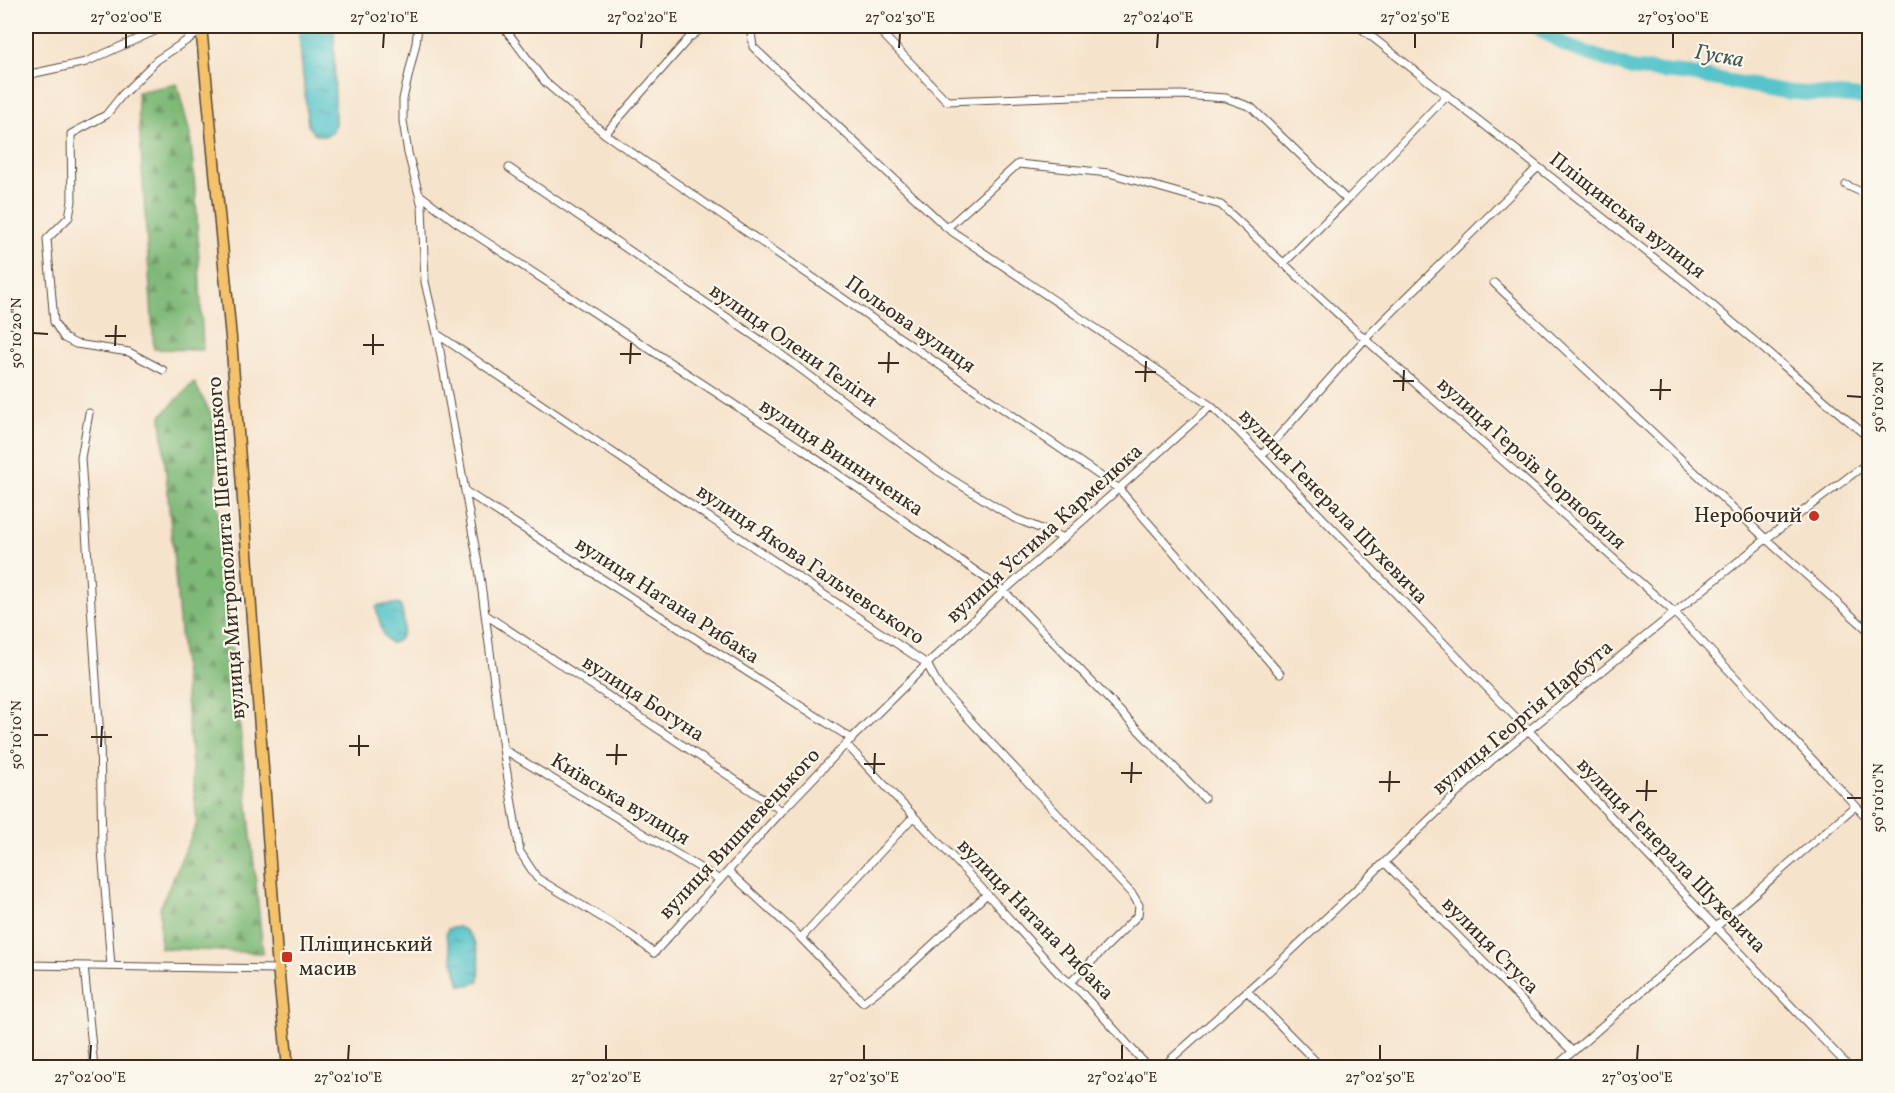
<svg xmlns="http://www.w3.org/2000/svg" width="1895" height="1093" font-family="Vollkorn,serif">
  <defs>
    <pattern id="forest-firs" width="22" height="20" patternUnits="userSpaceOnUse" patternTransform="scale(1.5)"><rect width="22" height="20" fill="#7fb978"/><path d="M5 1l3.5 6h-7zM16 11l3.5 6h-7z" fill="#699762"/></pattern>
    <pattern id="water-ripples" width="26" height="14" patternUnits="userSpaceOnUse" patternTransform="scale(1.5)"><rect width="26" height="14" fill="#56c4ca"/><path d="M2 4q2-2 4 0t4 0M15 11q2-2 4 0t4 0" fill="none" stroke="#489fa3"/></pattern>
  </defs>
  <rect width="100%" height="100%" fill="#fbf7ec"/>
  <filter id="ink" filterUnits="userSpaceOnUse"><feTurbulence type="fractalNoise" baseFrequency=".0167" numOctaves="2"/><feDisplacementMap in="SourceGraphic" scale="12" xChannelSelector="R" yChannelSelector="G"/><feConvolveMatrix kernelMatrix="1 2 1 2 8 2 1 2 1" color-interpolation-filters="sRGB"/></filter>
  <filter id="wash" filterUnits="userSpaceOnUse"><feTurbulence type="fractalNoise" baseFrequency=".008" numOctaves="4" result="noise"/><feDisplacementMap in="SourceGraphic" scale="24" xChannelSelector="R" yChannelSelector="G"/><feGaussianBlur stdDeviation="1.35" result="paint"/><feColorMatrix in="noise" values="0 0 0 0 0 0 0 0 0 0 0 0 0 0 0 0 0 1.4 0 .05"/><feComposite in="paint" operator="in"/></filter>
  <g filter="url(#wash)">
    <rect width="100%" height="100%" fill="#f6e3cc"/>
    <!-- forest -->
    <path fill="url(#forest-firs)" stroke="#5d724b" stroke-width="1.5" d="M177 84 190 134 196 199 203 350 154 349 137 92Z
      M194 382 213 418 218 512 263 953 160 948V908L197 823 161 416Z"/>
    <!-- water -->
    <path fill="url(#water-ripples)" stroke="#487774" stroke-width="1.5" d="M298 26H334L335 123 333 131 325 136 314 134 308 125Z
      M395 604 400 605C405 617 407 642 390 643L383 634 376 608 379 605Z
      M458 927C478 934 481 961 479 980L472 985H460L446 935 448 929Z"/>
    <g fill="none" stroke-linecap="round" stroke-linejoin="round">
      <!-- river -->
      <path stroke="#56c4ca" stroke-width="15" d="M1535 26 1569 47 1633 69 1688 74 1788 92 1870 98"/>
    </g>
  </g>
  <g filter="url(#ink)">
    <g fill="none" stroke-linecap="round" stroke-linejoin="round">
      <defs>
        <path id="minor" d="M418 26 416 43 403 99V121L408 153 422 206 425 282 437 334 479 569 503 749 520 852 537 878 632 936 654 953 782 811 846 744 927 664 1004 591 1211 406
          M503 26 545 82 605 134 1119 489 1280 674
          M750 26 753 47 947 228 1211 406 1239 432 1561 764 1850 1068
          M875 26 947 101 1075 96 1181 95 1226 98 1251 107 1347 200
          M1358 26 1685 282 1870 439
          M26 75 86 62 166 26
          M605 134 689 38 705 26
          M509 168 779 353 938 471 1014 518 1064 538
          M1846 185 1870 196
          M420 195 456 222 802 449 1004 591 1204 798
          M947 228 1018 164 1109 173 1221 205 1365 339 1675 613 1870 821
          M1283 264 1347 200 1447 95
          M1494 283 1766 539 1870 632
          M437 334 927 664 940 688 1133 895 1139 905 1138 915 1070 983
          M163 370 129 352 76 344 64 338 54 322 47 239 69 217 72 201 71 134 106 115 122 95 157 60 201 31
          M89 413 81 458 100 738 102 849 111 966
          M1262 455 1365 339 1538 167
          M465 491 852 739
          M486 615 782 811
          M846 744 987 894 1059 974 1080 991 1149 1068
          M503 749 720 880
          M1385 863 1572 1051
          M728 871 801 938 863 1002 903 972 987 894
          M801 938 913 817
          M26 965 278 969
          M84 966 94 1068
          M1247 991 1322 1068
          M1161 1068 1285 957 1492 760 1766 539 1870 461
          M1554 1068 1855 806"/>
        <path id="primary" d="M201 26 231 338 277 956 288 1068"/>
      </defs>
      <!-- minor casing -->
      <use href="#minor" stroke="#574638" stroke-width="9"/>
      <!-- primary casing -->
      <use href="#primary" stroke="#574638" stroke-width="13"/>
      <!-- minor -->
      <use href="#minor" stroke="#fff" stroke-width="7"/>
      <!-- primary -->
      <use href="#primary" stroke="#f3c26a" stroke-width="10"/>
    </g>
  </g>
  <!-- ticks -->
  <path fill="none" stroke="#3b2a1e" stroke-width="2" d="M126 48V33M383 48 384 33M641 48 642 33M899 48 900 33M1157 48 1158 33M1415 48V33M1673 48V33M33 333 48 334M105 336H126M363 345H384M115 346 116 325M620 354H641M373 355V334M878 363H899M630 364 631 343M1135 372H1156M888 373 889 352M1393 381H1414M1145 382 1146 361M1650 390H1671M1403 391 1404 370M1847 396 1862 397M1660 400 1661 379M33 735H48M91 737H112M349 746H369M101 747 102 726M606 755H627M359 756V735M864 764H885M616 765 617 744M1121 773H1142M874 774 875 753M1379 782H1400M1131 783 1132 762M1636 791H1657M1389 792 1390 771M1847 798H1862M1646 801 1647 780M90 1060 91 1045M348 1060 349 1045M606 1060V1045M864 1060V1045M1122 1060V1045M1380 1060V1045M1637 1060 1638 1045"/>
  <!-- markers -->
  <g fill="#c8321e" stroke="#fbf7ec" stroke-width="2">
    <circle cx="1814" cy="516" r="6"/>
    <rect x="281" y="951" width="12" height="12" rx="3"/>
  </g>
  <g text-anchor="middle" dominant-baseline="central" stroke-width="4.5" stroke-linejoin="round" paint-order="stroke">
    <!-- street labels -->
    <g font-size="21" fill="#3b2a1e" stroke="#fbf7ec">
      <text transform="translate(1627 216) rotate(38)">Пліщинська вулиця</text>
      <text transform="translate(910 325) rotate(35)">Польова вулиця</text>
      <text transform="translate(793 346) rotate(35)">вулиця Олени Теліги</text>
      <text transform="translate(841 458) rotate(34)">вулиця Винниченка</text>
      <text transform="translate(1531 464) rotate(42)">вулиця Героїв Чорнобиля</text>
      <text transform="translate(1333 507) rotate(46)">вулиця Генерала Шухевича</text>
      <text transform="translate(1045 534) rotate(-42)">вулиця Устима Кармелюка</text>
      <text transform="translate(227 548) rotate(-94)">вулиця Митрополита Шептицького</text>
      <text transform="translate(810 565) rotate(34)">вулиця Якова Гальчевського</text>
      <text transform="translate(667 601) rotate(33)">вулиця Натана Рибака</text>
      <text transform="translate(643 699) rotate(33)">вулиця Богуна</text>
      <text transform="translate(1523 718) rotate(-40)">вулиця Георгія Нарбута</text>
      <text transform="translate(620 800) rotate(31)">Київська вулиця</text>
      <text transform="translate(740 834) rotate(-47)">вулиця Вишневецького</text>
      <text transform="translate(1671 856) rotate(46)">вулиця Генерала Шухевича</text>
      <text transform="translate(1035 920) rotate(46)">вулиця Натана Рибака</text>
      <text transform="translate(1490 946) rotate(45)">вулиця Стуса</text>
    </g>
    <!-- poi labels -->
    <g font-size="21" fill="#3b2a1e" stroke="#fbf7ec" text-anchor="end">
      <text x="1802" y="516">Неробочий</text>
      <text x="299" y="945" text-anchor="start">Пліщинський<tspan x="299" dy="24">масив</tspan></text>
    </g>
    <!-- water labels -->
    <g font-size="22" font-style="italic" fill="#435852" stroke="#fbf7ec">
      <text transform="translate(1719 57) rotate(10)">Гуска</text>
    </g>
  </g>
  <!-- margin -->
  <rect width="1895" height="1093" fill="none" stroke="#fbf7ec" stroke-width="66"/>
  <rect x="33" y="33" width="1829" height="1027" fill="none" stroke="#3b2a1e" stroke-width="2"/>
  <g font-size="15" text-anchor="middle" fill="#3b2a1e">
    <text x="126" y="22">27°02'00"E</text>
    <text x="384" y="22">27°02'10"E</text>
    <text x="642" y="22">27°02'20"E</text>
    <text x="900" y="22">27°02'30"E</text>
    <text x="1158" y="22">27°02'40"E</text>
    <text x="1415" y="22">27°02'50"E</text>
    <text x="1673" y="22">27°03'00"E</text>
    <text transform="translate(16 333) rotate(-90)" y="5">50°10'20"N</text>
    <text transform="translate(1878 397) rotate(-90)" y="5">50°10'20"N</text>
    <text transform="translate(16 735) rotate(-90)" y="5">50°10'10"N</text>
    <text transform="translate(1878 798) rotate(-90)" y="5">50°10'10"N</text>
    <text x="90" y="1082">27°02'00"E</text>
    <text x="348" y="1082">27°02'10"E</text>
    <text x="606" y="1082">27°02'20"E</text>
    <text x="864" y="1082">27°02'30"E</text>
    <text x="1122" y="1082">27°02'40"E</text>
    <text x="1380" y="1082">27°02'50"E</text>
    <text x="1637" y="1082">27°03'00"E</text>
  </g>
</svg>
